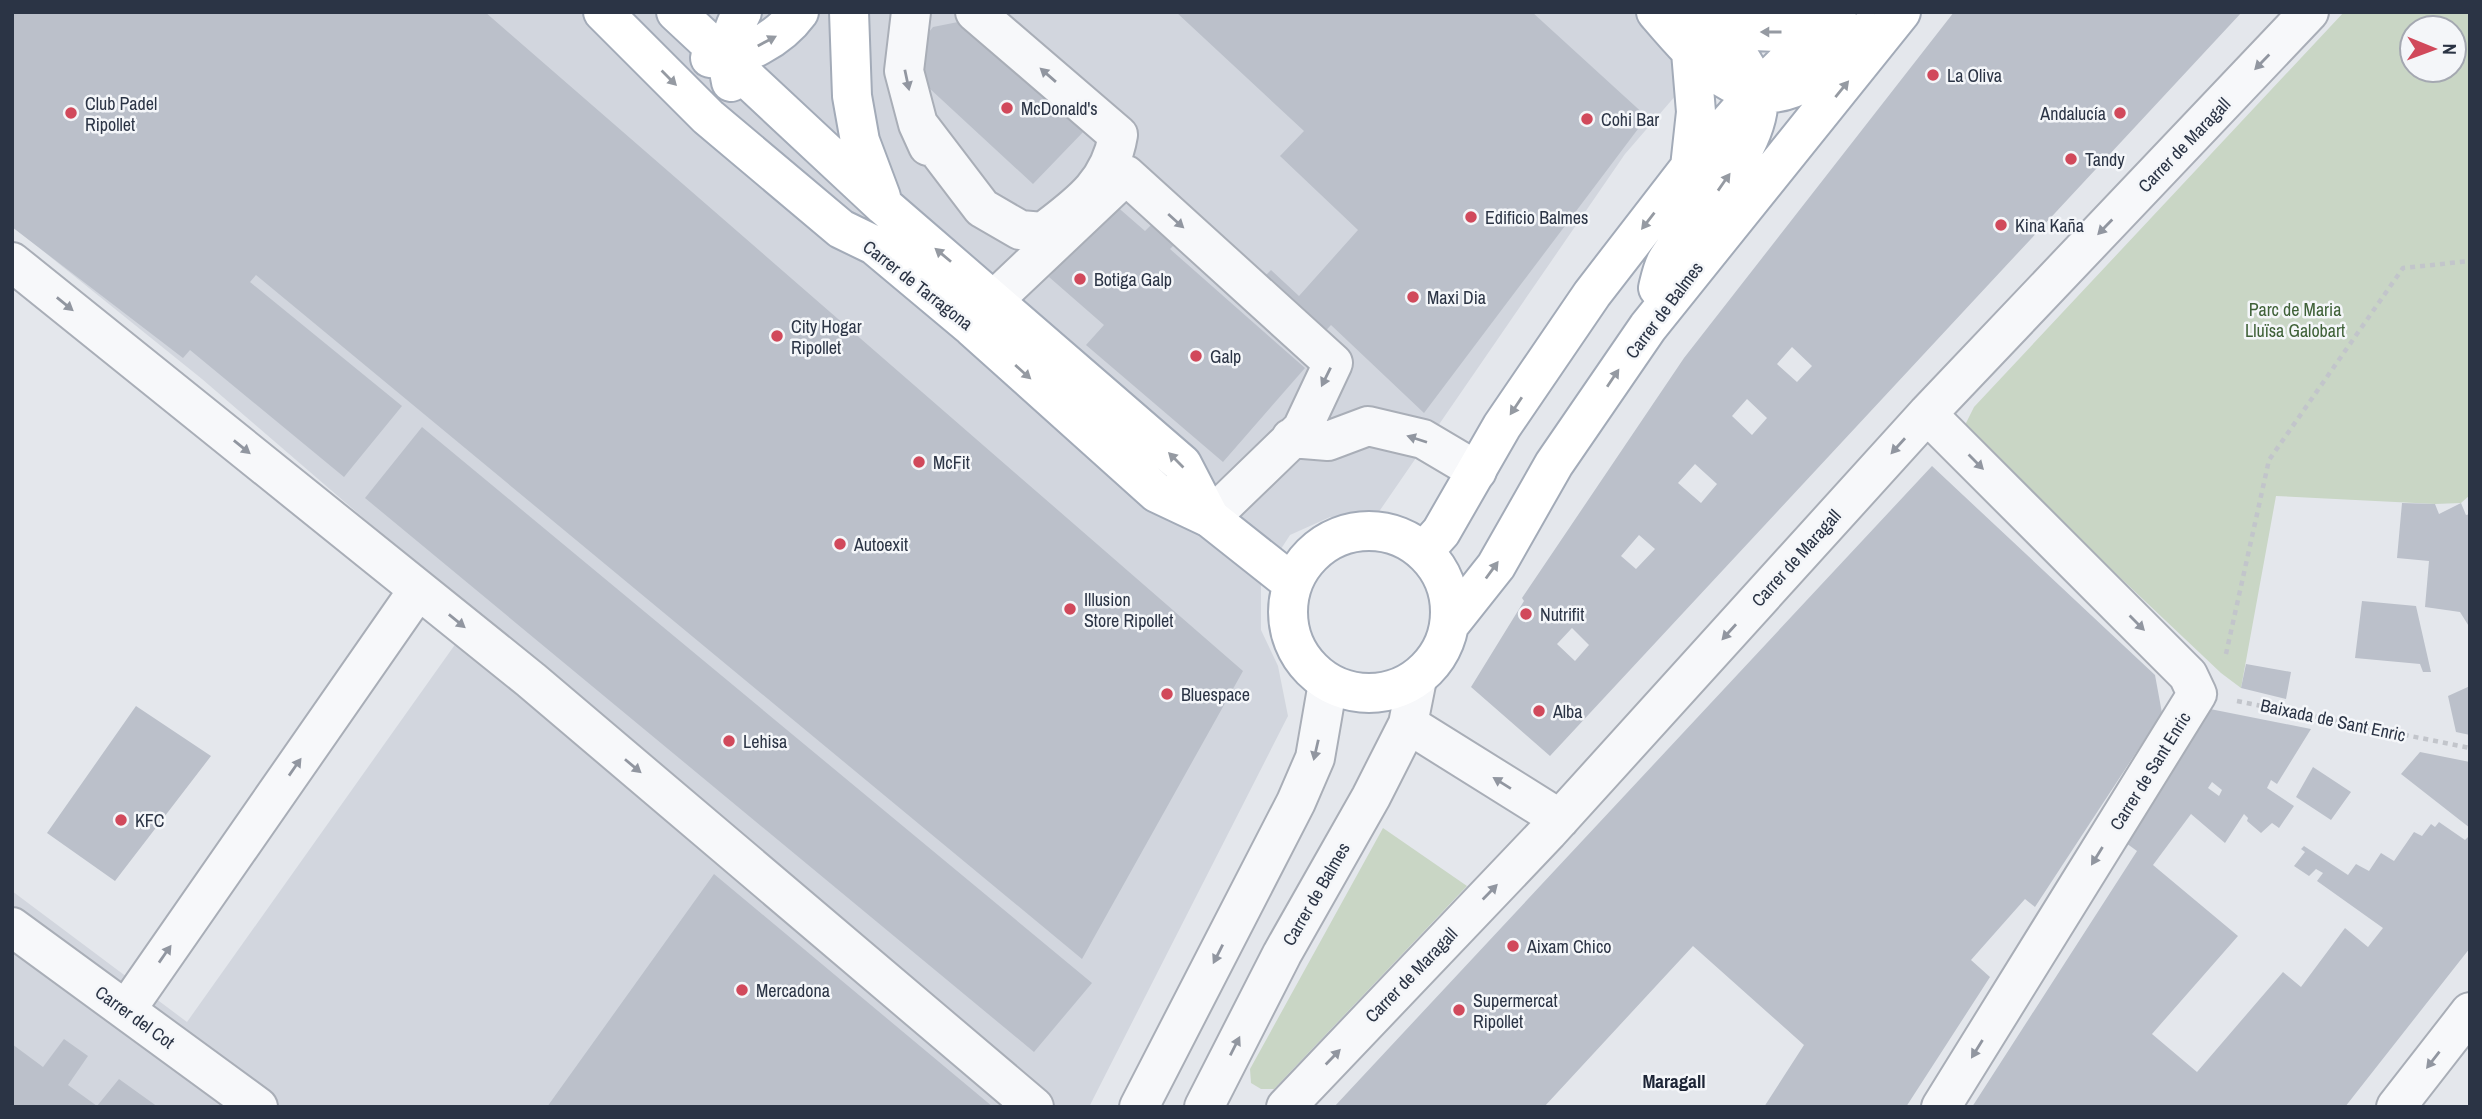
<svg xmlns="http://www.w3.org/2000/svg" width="2482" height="1119" font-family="'Archivo Narrow',sans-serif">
  <rect width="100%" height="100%" fill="#e4e7ec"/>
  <!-- built -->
  <path fill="#d2d6de" d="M12 12H1748L1625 154 1376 516 1330 517 1290 535 1261 580V630L1278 666 1288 716 1089 1107H12V891L187 1022 476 615 202 379 12 226Z"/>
  <!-- green -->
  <path fill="#c9d6c5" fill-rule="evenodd" d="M2344 12H2470V495L2461 503 2435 504 2276 496 2241 688 2221 673 1981 446 1965 425 1974 407ZM2412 28H2454V70H2412Z
    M1383 828 1467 886 1274 1089H1261L1251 1083 1250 1069Z"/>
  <!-- building -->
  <path fill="#bbc0ca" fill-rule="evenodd" d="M12 12H485L1243 671 1082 959 256 275 250 282 402 406 344 477 190 350 183 358 12 227Z
    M1176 12H1532L1647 117 1424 413 1331 325 1314 343 1254 287 1271 270 1299 296 1358 230 1280 156 1304 131Z
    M1954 12H2242L1550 756 1471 687 1524 601 1522 598 1684 358ZM1792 347 1812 366 1797 382 1777 364ZM1747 399 1767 418 1752 435 1732 416ZM1695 464 1717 484 1701 503 1678 483ZM1639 535 1655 549 1636 569 1621 556ZM1572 628 1589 645 1575 661 1557 644Z
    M958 22 977 32 1086 129 1033 184 928 87 916 64 921 42 933 27Z
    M1114 204 1145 231 1155 221 1178 241 1170 249 1305 368 1223 462 1086 345 1104 325 1049 277Z
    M422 427 1092 983 1034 1052 365 498Z
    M1932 466 2155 675 2162 713 2035 907 2025 899 1971 960 1990 977 1906 1107H1764L1804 1045 1693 946 1544 1107H1334Z
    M2402 503 2435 504 2439 514 2461 503 2466 515 2470 514V628L2460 612 2425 607 2429 561 2397 558Z
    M2362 601 2416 606 2431 672H2423L2420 664 2355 658Z
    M2246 664 2291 672 2286 699 2241 688Z
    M2470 686V735L2456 732 2448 696Z
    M136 706 211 756 115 881 47 833Z
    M2210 709 2311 729 2277 784 2271 780 2267 788 2294 806 2279 828 2272 823 2261 833 2247 821 2248 818 2244 814 2225 843 2191 814 2153 865 2238 936 2152 1034 2197 1072 2283 972 2301 987 2345 928 2368 947 2383 928 2317 881 2323 873 2316 869 2309 876 2294 866 2305 852 2301 849 2304 846 2348 875 2356 864 2369 871 2381 853 2394 861 2414 832 2422 836 2431 824 2435 827 2439 822 2465 840 2470 835V948L2345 1107H1972L2137 851 2126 843ZM2212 782 2222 790 2219 796 2208 788Z
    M2420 752 2470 762V828L2401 774Z
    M2313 767 2351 792 2331 820 2296 797Z
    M714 874 993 1107H547Z
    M64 1039 88 1056 68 1085 97 1106 119 1079 158 1107H12V1044L43 1067Z"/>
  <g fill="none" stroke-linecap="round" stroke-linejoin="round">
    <defs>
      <path id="minor" d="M911 12 904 71 918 124 928 146
        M918 124 982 208 1020 230 1043 232C1080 204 1110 183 1118 135L975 12
        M12 262 531 680 1034 1107
        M973 325 995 299 1126 175 1333 363 1302 429 1210 518
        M1927 414 2188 675 2197 694 1941 1107
        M1291 438 1328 441 1368 426 1423 439 1477 471
        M1408 724 1560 819
        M12 927 258 1107
        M126 1010 418 590
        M1139 1107 1296 802 1315 758 1328 683
        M1204 1107 1282 954 1371 797 1408 724 1417 679
        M1286 1107 1548 832 1927 414 2309 12
        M2396 1107 2470 1012"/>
      <path id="major" d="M603 12 708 117 841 229 874 245 972 327 1157 493 1210 518 1292 583
        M676 12 884 206 1182 464 1210 518
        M849 12 852 96 860 141 881 197
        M1656 12C1692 54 1746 121 1808 80 1829 66 1847 48 1866 31
        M1717 27C1753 32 1789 35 1825 26
        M710 58C742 60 780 38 799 12
        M731 82C725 58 730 34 742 12
        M1690 167 1696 112 1691 52
        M1658 288C1660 280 1662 270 1666 262 1690 222 1770 139 1757 90 1754 80 1747 69 1742 61 1727 40 1715 26 1693 12
        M1288 612a81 81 0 1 1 162 0a81 81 0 1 1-162 0Z
        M1424 551 1441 532 1502 426 1592 294 1690 167 1757 91 1837 12
        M1450 624 1496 566 1554 464 1648 327 1901 12"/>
    </defs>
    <!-- minor casing -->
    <use href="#minor" stroke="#a9aeb7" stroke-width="42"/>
    <!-- major casing -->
    <use href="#major" stroke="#a3abb8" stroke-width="42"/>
    <!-- path -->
    <path stroke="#c2c5cb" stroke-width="4.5" stroke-dasharray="5 5" stroke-linecap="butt" d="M2226 654 2269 460 2403 268 2470 261
      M2237 701 2470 748"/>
    <!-- minor -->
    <use href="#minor" stroke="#f7f8fa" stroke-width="38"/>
    <!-- major -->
    <use href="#major" stroke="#fff" stroke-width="38"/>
  </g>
  <!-- one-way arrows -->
  <defs><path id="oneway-solid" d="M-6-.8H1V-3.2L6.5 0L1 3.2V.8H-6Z" transform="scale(1.75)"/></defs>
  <g fill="#959aa2">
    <use href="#oneway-solid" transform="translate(1771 32) rotate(-180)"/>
    <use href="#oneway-solid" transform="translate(767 41) rotate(-28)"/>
    <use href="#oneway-solid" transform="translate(669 78) rotate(45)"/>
    <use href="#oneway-solid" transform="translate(1842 89) rotate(-51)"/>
    <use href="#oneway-solid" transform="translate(1724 182) rotate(-55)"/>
    <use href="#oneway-solid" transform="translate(1648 221) rotate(128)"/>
    <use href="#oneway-solid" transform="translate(943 255) rotate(-140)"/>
    <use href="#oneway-solid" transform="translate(1023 372) rotate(42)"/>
    <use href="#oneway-solid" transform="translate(1613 378) rotate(-56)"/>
    <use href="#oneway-solid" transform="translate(1516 406) rotate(124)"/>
    <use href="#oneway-solid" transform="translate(1176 460) rotate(-135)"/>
    <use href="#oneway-solid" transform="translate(1492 570) rotate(-54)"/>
  </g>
  <g fill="#9196a0">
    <use href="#oneway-solid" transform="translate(2262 62) rotate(134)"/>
    <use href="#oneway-solid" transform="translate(1048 75) rotate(-139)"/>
    <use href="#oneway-solid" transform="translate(907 80) rotate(78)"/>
    <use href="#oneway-solid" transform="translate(1176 221) rotate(42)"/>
    <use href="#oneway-solid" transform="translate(2105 227) rotate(134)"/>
    <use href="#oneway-solid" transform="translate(65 304) rotate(39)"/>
    <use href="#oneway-solid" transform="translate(1326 377) rotate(116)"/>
    <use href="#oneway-solid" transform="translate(1417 439) rotate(-162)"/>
    <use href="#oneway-solid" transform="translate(1898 446) rotate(132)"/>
    <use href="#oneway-solid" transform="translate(242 447) rotate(39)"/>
    <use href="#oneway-solid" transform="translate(1976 462) rotate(45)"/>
    <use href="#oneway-solid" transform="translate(457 621) rotate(39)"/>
    <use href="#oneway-solid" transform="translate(2137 623) rotate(45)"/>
    <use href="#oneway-solid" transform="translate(1729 632) rotate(132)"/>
    <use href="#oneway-solid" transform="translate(1316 750) rotate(103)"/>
    <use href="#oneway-solid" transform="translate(633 766) rotate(40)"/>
    <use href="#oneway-solid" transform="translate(295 767) rotate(-55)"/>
    <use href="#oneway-solid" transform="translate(1502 783) rotate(-148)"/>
    <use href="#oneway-solid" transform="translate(2097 856) rotate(122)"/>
    <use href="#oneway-solid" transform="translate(1490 892) rotate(-46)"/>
    <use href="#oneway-solid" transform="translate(165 954) rotate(-55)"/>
    <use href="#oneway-solid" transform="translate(1218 954) rotate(117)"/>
    <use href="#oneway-solid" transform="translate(1235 1046) rotate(-63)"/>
    <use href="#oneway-solid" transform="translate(1977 1049) rotate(122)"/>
    <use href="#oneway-solid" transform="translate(1333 1057) rotate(-46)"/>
    <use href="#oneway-solid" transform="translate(2433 1060) rotate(128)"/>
  </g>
  <!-- markers -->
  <g fill="#d1495b" stroke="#f4f6f9" stroke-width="2.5">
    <circle cx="1933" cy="75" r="7"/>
    <circle cx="1007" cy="108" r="7"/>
    <circle cx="71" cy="113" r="7"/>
    <circle cx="2120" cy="113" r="7"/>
    <circle cx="1587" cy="119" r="7"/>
    <circle cx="2071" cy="159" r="7"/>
    <circle cx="1471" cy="217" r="7"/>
    <circle cx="2001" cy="225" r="7"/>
    <circle cx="1080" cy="279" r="7"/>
    <circle cx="1413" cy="297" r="7"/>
    <circle cx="777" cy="336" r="7"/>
    <circle cx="1196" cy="356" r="7"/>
    <circle cx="919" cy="462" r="7"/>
    <circle cx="840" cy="544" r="7"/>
    <circle cx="1070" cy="609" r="7"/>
    <circle cx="1526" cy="614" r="7"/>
    <circle cx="1167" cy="694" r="7"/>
    <circle cx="1539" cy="711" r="7"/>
    <circle cx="729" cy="741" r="7"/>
    <circle cx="121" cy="820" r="7"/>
    <circle cx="1513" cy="946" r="7"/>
    <circle cx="742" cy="990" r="7"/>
    <circle cx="1459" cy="1010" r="7"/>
  </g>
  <g text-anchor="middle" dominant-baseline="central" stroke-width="5" stroke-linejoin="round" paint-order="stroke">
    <!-- poi labels -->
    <g font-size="18" fill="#2b3445" stroke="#f4f6f9" text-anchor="start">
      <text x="1947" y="75">La Oliva</text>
      <text x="85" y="103">Club Padel<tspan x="85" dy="21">Ripollet</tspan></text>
      <text x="1021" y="108">McDonald's</text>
      <text x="2106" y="113" text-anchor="end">Andalucía</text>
      <text x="1601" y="119">Cohi Bar</text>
      <text x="2085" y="159">Tandy</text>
      <text x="1485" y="217">Edificio Balmes</text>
      <text x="2015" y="225">Kina Kaña</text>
      <text x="1094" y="279">Botiga Galp</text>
      <text x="1427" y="297">Maxi Dia</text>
      <text x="791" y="326">City Hogar<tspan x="791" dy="21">Ripollet</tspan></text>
      <text x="1210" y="356">Galp</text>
      <text x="933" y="462">McFit</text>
      <text x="854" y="544">Autoexit</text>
      <text x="1084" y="599">Illusion<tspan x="1084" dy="21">Store Ripollet</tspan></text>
      <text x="1540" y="614">Nutrifit</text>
      <text x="1181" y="694">Bluespace</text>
      <text x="1553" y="711">Alba</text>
      <text x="743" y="741">Lehisa</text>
      <text x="135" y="820">KFC</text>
      <text x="1527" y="946">Aixam Chico</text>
      <text x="756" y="990">Mercadona</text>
      <text x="1473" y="1000">Supermercat<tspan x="1473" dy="21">Ripollet</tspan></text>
    </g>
    <!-- street labels -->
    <g font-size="18" fill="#2b3445" stroke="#f4f6f9">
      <text transform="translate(2184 145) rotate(-46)">Carrer de Maragall</text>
      <text transform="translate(918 285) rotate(38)">Carrer de Tarragona</text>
      <text transform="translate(1664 310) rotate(-53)">Carrer de Balmes</text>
      <text transform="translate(1796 558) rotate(-48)">Carrer de Maragall</text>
      <text transform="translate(2333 720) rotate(12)">Baixada de Sant Enric</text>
      <text transform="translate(2150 771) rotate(-58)">Carrer de Sant Enric</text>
      <text transform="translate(1316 894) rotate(-60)">Carrer de Balmes</text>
      <text transform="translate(1411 975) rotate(-46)">Carrer de Maragall</text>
      <text transform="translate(135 1017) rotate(36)">Carrer del Cot</text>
    </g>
    <!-- park labels -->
    <g font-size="18" fill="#3f6138" stroke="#f4f6f9">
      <text x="2295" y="309">Parc de Maria<tspan x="2295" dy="21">Lluïsa Galobart</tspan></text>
    </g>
    <!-- neighbourhood labels -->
    <g font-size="19" font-weight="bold" fill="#1d2536" stroke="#f4f6f9">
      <text x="1674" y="1081">Maragall</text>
    </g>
  </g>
  <!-- border -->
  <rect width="2482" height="1119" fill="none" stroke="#2b3445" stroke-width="28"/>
  <!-- north arrow -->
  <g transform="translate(2433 49) rotate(91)"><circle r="33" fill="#f4f6f9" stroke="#a4a8b1" stroke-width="2"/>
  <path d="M0-5L12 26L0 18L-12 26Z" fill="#d1495b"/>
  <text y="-10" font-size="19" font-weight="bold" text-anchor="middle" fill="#2b3445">N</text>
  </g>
</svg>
